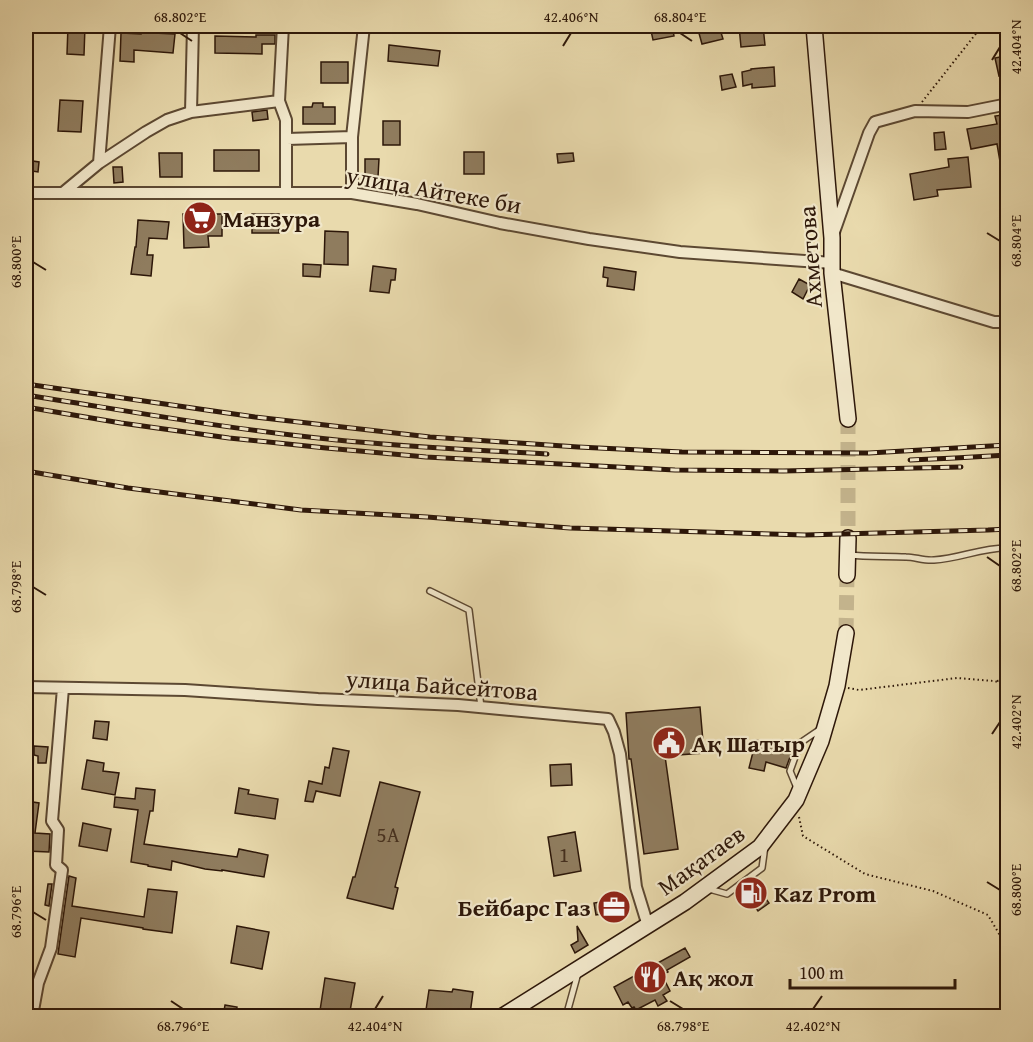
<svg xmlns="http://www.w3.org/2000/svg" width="1033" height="1042" font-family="'Gentium Book Plus',serif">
  <rect width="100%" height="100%" fill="#e9daad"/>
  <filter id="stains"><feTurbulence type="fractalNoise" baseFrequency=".00333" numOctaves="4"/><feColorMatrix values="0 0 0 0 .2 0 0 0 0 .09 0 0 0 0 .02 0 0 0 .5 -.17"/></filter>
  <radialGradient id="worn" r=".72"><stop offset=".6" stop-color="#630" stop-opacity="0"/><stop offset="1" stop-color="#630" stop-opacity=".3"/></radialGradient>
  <!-- building -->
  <path fill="#8f7c5e" stroke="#2d1709" stroke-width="1.5" d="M68 26H85L84 55 67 54Z
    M650 26H672L674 36 653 40Z
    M697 26H719L723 39 702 44Z
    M739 26H763L765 45 741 47Z
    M141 27 154 28V33L175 34 173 53 134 50V62L120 61 121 33 141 34Z
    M256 35H275V44H262V54L215 53V36L256 37Z
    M389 45 440 51 438 66 388 61Z
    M1005 56 1008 74 999 76 995 58Z
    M321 62H348V83H321Z
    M774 67 775 86 752 88V84L743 86 742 72 751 70V69Z
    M732 74 736 87 722 90 720 76Z
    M60 100 83 101 81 132 58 131Z
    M313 103H323V107H335V124H303V107H312Z
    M267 110 268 119 253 121 252 112Z
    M1008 114V179H1003L997 144 971 149 967 129 997 124 995 116Z
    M383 121H400V145H383Z
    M944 132 946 149 935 150 934 133Z
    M214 150H259V171H214Z
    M464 152H484V174H464Z
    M159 153H182V177H160Z
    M573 153 574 161 558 163 557 154Z
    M968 157 971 187 937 190 938 196 914 200 910 174 949 167 948 159Z
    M365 159H379L378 177H365Z
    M26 160 39 162 38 172 26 170Z
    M113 167H122L123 182 114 183Z
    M183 214H222V236H208L209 247 184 248Z
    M252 214H279V233H252Z
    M138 220 169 222 167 239 149 238 147 255H153L151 276 131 274 135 247H136Z
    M325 231 348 232V265L324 264Z
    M303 264 321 265 320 277 303 276Z
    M373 266 396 269 395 280H391L389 293 370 291Z
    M604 267 636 272 634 290 607 286 608 278 603 277Z
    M799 279 810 285 803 299 792 292Z
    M700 707 704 753 665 756 678 849 644 854 631 759H629L626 713Z
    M95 721 109 722 107 740 93 738Z
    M756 740 793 749 786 768 766 762 764 771 749 768Z
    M34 746 48 747 46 763H38V756L34 755Z
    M333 748 349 751 340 796 316 791 313 802 305 801 309 781 322 784 325 767 329 768Z
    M87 760 104 763 103 771 119 773 115 795 82 789Z
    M571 764 572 785 551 786 550 765Z
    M380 782 420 792 395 887 398 888 393 909 347 898 353 877H355Z
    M136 788 155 790 153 811H150L144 844 237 857 239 849 268 855 264 877 222 870V871L205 869 172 861 171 870 148 866V865L131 862 138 810 114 807 115 797 135 799Z
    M239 788 249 790 248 794 278 799 275 819 235 813Z
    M26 801 39 803 35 833 50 834 49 852 26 851Z
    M83 823 111 829 107 851 79 846Z
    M575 832 581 871 554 876 548 837Z
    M69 876 76 878 72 906 144 917 148 889 177 892 172 933 143 929V928L81 918 75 957 58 954Z
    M756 880 761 887 759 889 769 903 758 911 753 904 751 906 747 899 744 901 738 892Z
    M48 884H52L49 906 45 905Z
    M620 893 622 911 596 915 594 903 606 901 605 895Z
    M237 926 269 932 262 969 231 963Z
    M577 926 588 945 575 953 571 945 578 941Z
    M685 948 690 957 667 970 668 972 662 975 670 991 663 995 667 1001 658 1006 655 1000 636 1010 634 1007 632 1008 628 1002 623 1005 614 987Z
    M325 978 355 983 349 1017H319Z
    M453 989 473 992 470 1014 426 1010 429 990 452 992Z
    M225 1005 237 1007 235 1017H223Z"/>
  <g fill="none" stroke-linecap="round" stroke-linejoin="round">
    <!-- secondary-tunnel -->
    <path stroke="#c3b38c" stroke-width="15" stroke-dasharray="15 8" stroke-linecap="butt" d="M848 419V538
      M846 633 847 575"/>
    <defs>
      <path id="service" d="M849 555C868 557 887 556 906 557 915 557 924 561 934 560 959 559 983 547 1008 548
        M430 591 469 610 481 707
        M797 788 790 771 800 743 822 728
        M709 889 727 894 762 868 765 846
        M522 1007 539 1016
        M561 1016 567 1013 578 973"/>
      <path id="minor" d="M283 26 279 101 286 120V192
        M191 112 193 26
        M287 139 352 137
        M99 163 110 26
        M64 192 99 163 146 132 167 120 191 112 279 101
        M26 193H352L417 204 500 223 589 239 680 252 833 263
        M352 193V137L364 26
        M834 232 869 133 875 122 915 111 968 112 1008 104
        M832 273 994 322H1008
        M26 687 185 690 318 699 458 705 608 719 614 732 620 754 636 887 648 926
        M32 1016 38 983 51 948 62 870 56 865 58 830 52 821 63 688"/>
      <path id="secondary" d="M814 26 832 238V273L848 419
        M847 575 848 538
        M503 1016 685 902 760 847 796 800 821 741 837 686 846 633"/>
    </defs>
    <!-- service casing -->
    <use href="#service" stroke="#5c4832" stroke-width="8"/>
    <!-- minor casing -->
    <use href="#minor" stroke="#5c4832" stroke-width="14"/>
    <!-- secondary casing -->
    <use href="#secondary" stroke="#2d1709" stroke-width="18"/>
    <!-- path -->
    <path stroke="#2d1709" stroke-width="2" stroke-dasharray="1.5 3" stroke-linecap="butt" d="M922 102 982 26
      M997 681 1008 679
      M848 688 859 690 957 678 994 681 1008 685
      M799 817 803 836 865 874 933 891 988 915 1008 949"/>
    <!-- service -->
    <use href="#service" stroke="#f1e7ca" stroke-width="5"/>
    <!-- minor -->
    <use href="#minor" stroke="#f1e7ca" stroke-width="10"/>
    <!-- secondary -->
    <use href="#secondary" stroke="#f1e7ca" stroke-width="15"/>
    <defs>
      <path id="rail" d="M26 384 255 417 430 437 578 447 682 452 869 453 1008 445
        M26 395C129 411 233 430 337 440 407 447 477 450 547 454
        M26 407 121 423 229 438 326 448 426 457 675 470 783 471 961 467
        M910 460 955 458 1008 455
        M26 471 128 488 301 510 427 517 570 528 805 535 988 530 1008 529"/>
    </defs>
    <!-- rail casing -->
    <use href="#rail" stroke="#2d1709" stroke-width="5"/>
    <!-- rail -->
    <use href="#rail" stroke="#f1e7ca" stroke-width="3" stroke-dasharray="9" stroke-linecap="butt"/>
  </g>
  <!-- ticks -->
  <path fill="none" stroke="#2d1709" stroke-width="2" d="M180 33 192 41M680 33 692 41M563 46 571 33M992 60 1000 47M987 233 1000 241M33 262 46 270M987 557 1000 566M33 587 46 595M992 734 1000 722M987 882 1000 890M33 912 46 920M171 1001 183 1009M670 1001 683 1009M375 1009 383 996M813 1009 822 996"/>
  <!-- icons -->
  <defs>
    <symbol id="supermarket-disc" viewBox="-11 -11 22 22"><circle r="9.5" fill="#8f2418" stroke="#f1e7ca"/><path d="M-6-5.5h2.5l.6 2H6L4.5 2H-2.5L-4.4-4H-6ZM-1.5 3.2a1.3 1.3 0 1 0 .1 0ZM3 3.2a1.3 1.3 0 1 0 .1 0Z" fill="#fff"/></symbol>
    <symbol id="civic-disc" viewBox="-11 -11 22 22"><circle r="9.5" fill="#8f2418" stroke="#f1e7ca"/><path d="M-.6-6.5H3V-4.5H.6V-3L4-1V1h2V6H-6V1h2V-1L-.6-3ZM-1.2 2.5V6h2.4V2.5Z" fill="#fff"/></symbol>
    <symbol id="fuel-disc" viewBox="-11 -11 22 22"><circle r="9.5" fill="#8f2418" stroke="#f1e7ca"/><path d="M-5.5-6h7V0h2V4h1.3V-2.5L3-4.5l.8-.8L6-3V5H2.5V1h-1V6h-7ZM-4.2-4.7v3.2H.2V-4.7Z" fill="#fff"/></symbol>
    <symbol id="office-disc" viewBox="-11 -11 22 22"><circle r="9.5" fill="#8f2418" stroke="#f1e7ca"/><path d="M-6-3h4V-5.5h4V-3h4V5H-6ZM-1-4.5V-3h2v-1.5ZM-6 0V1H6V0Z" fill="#fff"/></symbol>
    <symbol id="restaurant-disc" viewBox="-11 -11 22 22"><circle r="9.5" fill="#8f2418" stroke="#f1e7ca"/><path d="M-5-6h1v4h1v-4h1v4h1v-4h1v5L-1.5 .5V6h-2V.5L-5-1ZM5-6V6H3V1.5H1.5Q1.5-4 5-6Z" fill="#fff"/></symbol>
  </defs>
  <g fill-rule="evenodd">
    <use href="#supermarket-disc" x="181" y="199" width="38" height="38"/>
    <use href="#civic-disc" x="650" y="724" width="38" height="38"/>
    <use href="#fuel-disc" x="732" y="874" width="38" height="38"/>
    <use href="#office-disc" x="595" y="888" width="38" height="38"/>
    <use href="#restaurant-disc" x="631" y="958" width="38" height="38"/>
  </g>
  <g text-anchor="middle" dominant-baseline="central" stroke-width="4.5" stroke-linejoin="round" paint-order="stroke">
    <!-- number labels -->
    <g font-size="21" fill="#46301e">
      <text x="388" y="834">5А</text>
      <text x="564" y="854">1</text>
    </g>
    <!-- street labels -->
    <g font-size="24" fill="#2d1709" stroke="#f1e7ca">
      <text transform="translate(434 190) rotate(10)">улица Айтеке би</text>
      <text transform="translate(810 257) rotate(-94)">Ахметова</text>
      <text transform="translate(442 685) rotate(4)">улица Байсейтова</text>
      <text transform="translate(701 860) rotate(-36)">Мақатаев</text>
    </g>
    <!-- poi labels -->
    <g font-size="24" font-weight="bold" fill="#2d1709" stroke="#f1e7ca" text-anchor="start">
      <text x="223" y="218">Манзура</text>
      <text x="692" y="743">Ақ Шатыр</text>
      <text x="774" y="893">Kaz Prom</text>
      <text x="591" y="907" text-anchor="end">Бейбарс Газ</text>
      <text x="673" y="977">Ақ жол</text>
    </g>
  </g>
  <!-- margin -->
  <rect width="1033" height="1042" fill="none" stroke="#e9daad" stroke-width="66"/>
  <!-- scale -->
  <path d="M790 979v9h165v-9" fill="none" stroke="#2d1709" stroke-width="3"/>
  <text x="799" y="979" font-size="18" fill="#2d1709" stroke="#f1e7ca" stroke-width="4.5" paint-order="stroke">100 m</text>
  <rect x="33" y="33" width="967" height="976" fill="none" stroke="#2d1709" stroke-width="2"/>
  <g font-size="15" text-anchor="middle" fill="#2d1709">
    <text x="180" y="22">68.802°E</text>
    <text x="571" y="22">42.406°N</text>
    <text x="680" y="22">68.804°E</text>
    <text transform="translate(1016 47) rotate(-90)" y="5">42.404°N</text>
    <text transform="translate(1016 241) rotate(-90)" y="5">68.804°E</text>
    <text transform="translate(16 262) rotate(-90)" y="5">68.800°E</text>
    <text transform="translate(1016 566) rotate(-90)" y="5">68.802°E</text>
    <text transform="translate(16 587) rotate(-90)" y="5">68.798°E</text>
    <text transform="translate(1016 722) rotate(-90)" y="5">42.402°N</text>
    <text transform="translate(1016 890) rotate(-90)" y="5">68.800°E</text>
    <text transform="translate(16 912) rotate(-90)" y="5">68.796°E</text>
    <text x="183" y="1031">68.796°E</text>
    <text x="375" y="1031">42.404°N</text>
    <text x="683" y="1031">68.798°E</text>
    <text x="813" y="1031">42.402°N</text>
  </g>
  <rect width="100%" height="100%" filter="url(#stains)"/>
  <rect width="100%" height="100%" fill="url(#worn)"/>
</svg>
